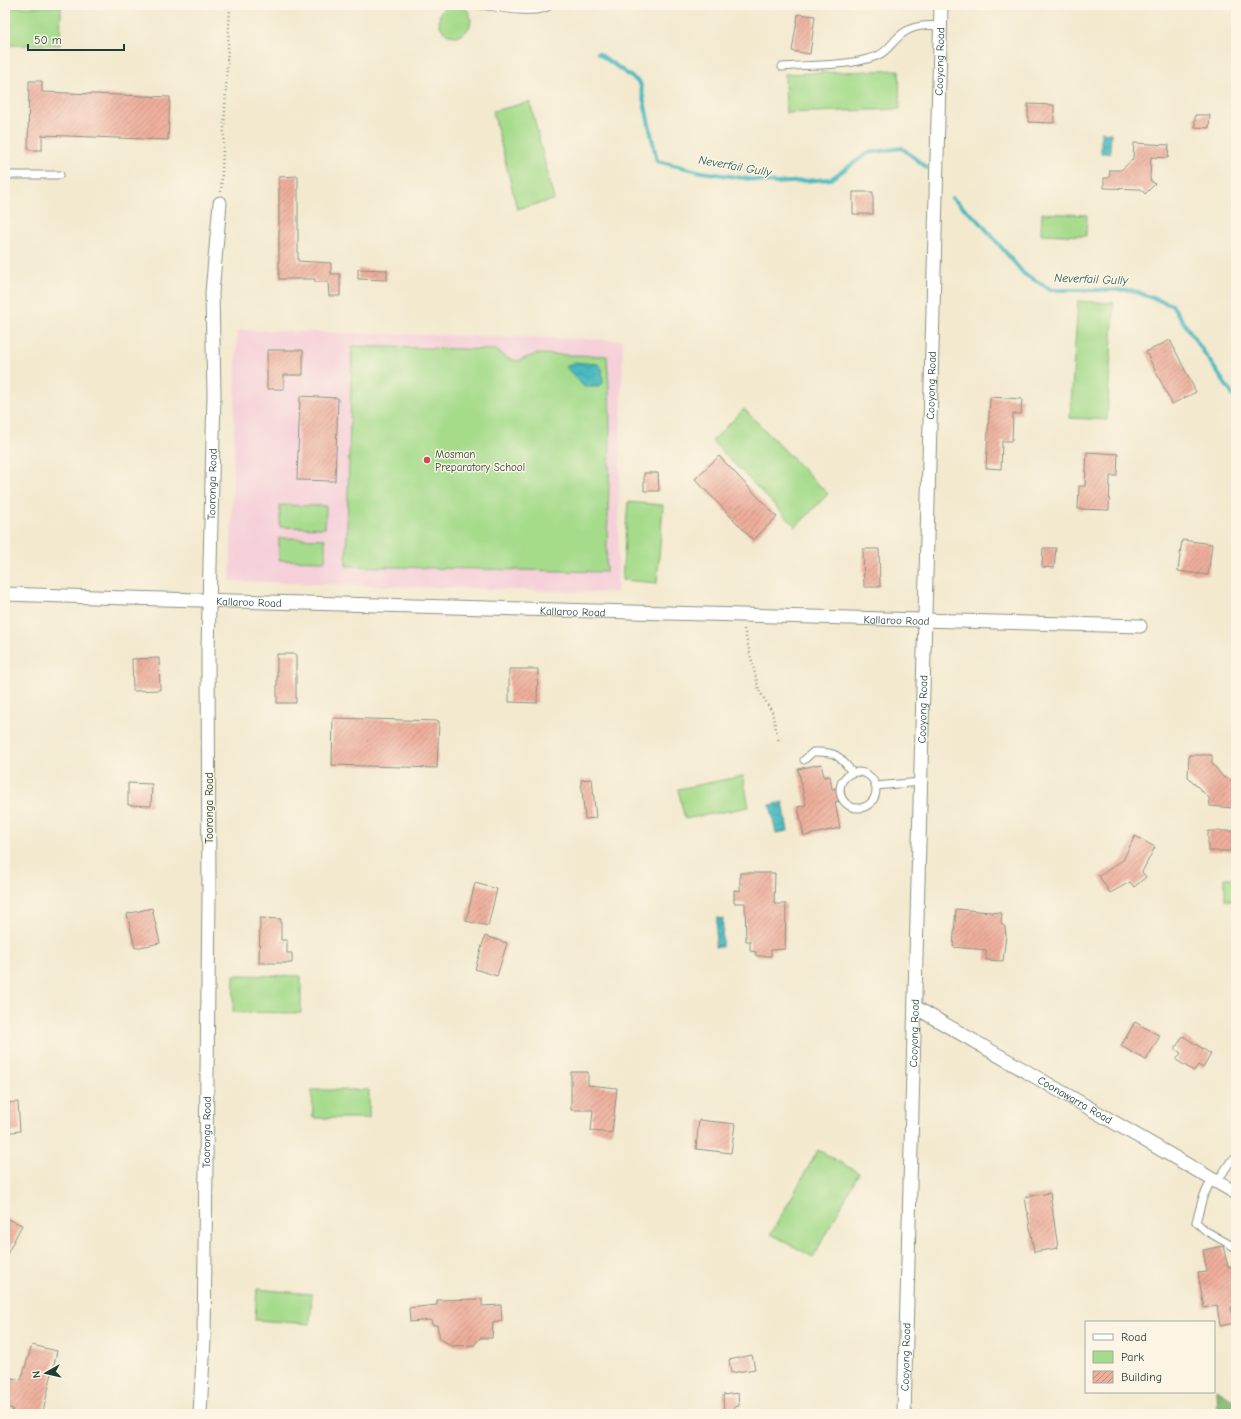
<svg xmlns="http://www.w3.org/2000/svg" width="1241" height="1419" font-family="'Comic Neue',sans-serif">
  <defs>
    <pattern id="forest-crowns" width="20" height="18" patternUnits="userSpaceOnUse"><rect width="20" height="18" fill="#84bb77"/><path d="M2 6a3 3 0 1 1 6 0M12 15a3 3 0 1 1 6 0" fill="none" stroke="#6b9962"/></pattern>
    <pattern id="water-waves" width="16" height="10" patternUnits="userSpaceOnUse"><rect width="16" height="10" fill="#49b9bf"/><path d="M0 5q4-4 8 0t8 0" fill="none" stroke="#3c989c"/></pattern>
    <pattern id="building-hatch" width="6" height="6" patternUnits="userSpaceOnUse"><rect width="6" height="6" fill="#eeae9c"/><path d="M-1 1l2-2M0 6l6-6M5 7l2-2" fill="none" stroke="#c08f80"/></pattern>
  </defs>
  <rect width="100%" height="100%" fill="#fcf5e5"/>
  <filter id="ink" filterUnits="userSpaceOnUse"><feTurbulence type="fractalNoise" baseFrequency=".025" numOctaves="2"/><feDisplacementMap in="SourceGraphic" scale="8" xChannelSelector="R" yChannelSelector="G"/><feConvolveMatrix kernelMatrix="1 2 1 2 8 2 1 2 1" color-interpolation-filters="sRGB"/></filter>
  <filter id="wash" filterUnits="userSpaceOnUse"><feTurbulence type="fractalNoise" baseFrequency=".012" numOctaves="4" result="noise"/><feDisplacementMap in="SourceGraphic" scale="16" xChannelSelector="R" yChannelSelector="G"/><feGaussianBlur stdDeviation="0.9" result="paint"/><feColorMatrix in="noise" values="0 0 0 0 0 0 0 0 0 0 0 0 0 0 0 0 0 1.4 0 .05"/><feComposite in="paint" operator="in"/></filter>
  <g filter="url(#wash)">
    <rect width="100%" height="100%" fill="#f3e9cf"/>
    <!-- built -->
    <path fill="#f5cfd9" d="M237 330 623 340 617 593 230 581Z"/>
    <!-- forest -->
    <path fill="url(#forest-crowns)" stroke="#527c56" d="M1216 1389 1236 1402V1414H1217Z"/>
    <!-- green -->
    <path fill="#a5db8b" stroke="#628c60" d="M439 20a16 16 0 1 1 32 0a16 16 0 1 1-32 0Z
      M5 7H61L60 45H5Z
      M899 70 900 109 786 113 785 74Z
      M530 102 554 200 517 209 493 111Z
      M1042 213 1087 215 1086 236 1041 234Z
      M1078 301 1114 303 1107 420 1070 418Z
      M352 346 496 350 506 358 518 361 536 354 607 356C613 428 608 500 606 572L346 566Z
      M744 409 828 494 796 527 712 441Z
      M628 502 663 505 657 583 622 580Z
      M280 505 326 506 325 528 280 527Z
      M279 538 325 539V561L279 560Z
      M743 776 749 807 685 819 678 789Z
      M1225 878H1236V900H1225Z
      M234 975 301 976V1013L233 1012Z
      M312 1090H369V1118H313Z
      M818 1150 859 1173 813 1257 771 1234Z
      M257 1289 312 1294 310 1324 255 1320Z"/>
    <!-- water -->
    <path fill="url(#water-waves)" stroke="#347b7a" d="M1101 132 1111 133 1110 153H1101Z
      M574 362 598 364 602 368 603 383 599 387H584L566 367Z
      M783 802 788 831 776 833 770 805Z
      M717 918 723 919 722 947H715Z"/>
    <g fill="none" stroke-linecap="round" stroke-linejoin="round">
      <!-- stream -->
      <path stroke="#49b9bf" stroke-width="4" d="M598 53 640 83 657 161 702 172 776 183 831 179 868 153 902 148 927 168
        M952 198 979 221 1024 274 1052 290H1131L1172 305 1236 400"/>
    </g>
    <g id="blocks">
      <!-- building -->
      <path fill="url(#building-hatch)" d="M798 14 815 16 810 54 792 51Z
        M29 81H42V92L170 97 168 140 42 135V150H28Z
        M1028 104 1054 105V123L1028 122Z
        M1195 115H1210L1209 128 1195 127Z
        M1134 143 1169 145 1168 158 1151 157 1150 180 1155 184 1145 194 1141 189 1104 188V178H1109L1110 170H1121L1133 159Z
        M298 176V261L331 263V274H340V296H329L328 282H315V279H279V177Z
        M853 192H873V214H853Z
        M358 269 387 270V280L358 279Z
        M1170 340 1196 392 1172 404 1146 352Z
        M267 350H303V375H284V389H267Z
        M300 396 338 398 335 481 297 480Z
        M990 397 1022 399 1021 414H1013L1012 441H1002L1001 469 986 468Z
        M1087 452 1118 454 1117 476H1110L1109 510 1078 509 1079 486H1085Z
        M719 456 777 517 753 540 695 479Z
        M644 473H658L659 491H644Z
        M1182 540 1212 544 1208 575 1178 571Z
        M1043 548H1056L1054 568 1042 567Z
        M863 549H879L880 587H864Z
        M277 654H296V703H277Z
        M159 658 160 690 133 691 132 659Z
        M509 669H538L537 703 509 702Z
        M333 718 439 721 437 768 332 765Z
        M1189 755H1212V763L1223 777 1236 783 1235 808 1210 806 1209 798 1188 777Z
        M821 764 824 777 830 776 832 789 843 787 845 800 835 802 840 828 804 836 798 807 806 805 798 769Z
        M592 779 596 818 585 819 581 780Z
        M128 783 152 784 151 806 128 805Z
        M1208 831H1234V851H1208Z
        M1135 836 1155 847 1142 872 1146 877 1134 887 1130 882 1110 893 1099 876 1123 860Z
        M740 873H775L774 904H786L785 949 771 950V956H756V952L750 951V941H746L745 903H734V890L740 891Z
        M475 883 497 889 488 926 466 921Z
        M152 908 160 943 135 948 127 914Z
        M956 909 1002 913 1001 923 1005 927 1006 935 1003 961 986 960V950L953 947Z
        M260 918 281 919V940H287V953H292V963H259Z
        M485 936 507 943 497 976 475 969Z
        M1135 1022 1160 1036 1146 1060 1121 1046Z
        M1183 1036 1211 1054 1203 1068 1198 1065 1194 1071 1176 1060 1181 1053 1175 1049Z
        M571 1072H588V1085L617 1088 612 1133 591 1131 593 1110H571Z
        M18 1102 20 1131 5 1133V1103Z
        M699 1120 735 1124 731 1153 696 1149Z
        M1050 1193 1058 1248 1034 1252 1025 1197Z
        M5 1218 22 1225 5 1258Z
        M1223 1246 1228 1267 1236 1266V1306L1231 1307 1234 1323 1220 1326 1217 1305 1204 1308 1198 1273 1207 1272 1203 1250Z
        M482 1299V1306L501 1305 502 1321 493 1323 492 1338H480L474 1345 453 1346 440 1339 437 1325H432L431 1320 410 1322 409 1308 437 1305V1300Z
        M32 1345 57 1351 43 1412 38 1411 37 1414H12L13 1409 7 1407 9 1392 5 1390 8 1377 21 1380Z
        M752 1355 755 1369 731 1373 729 1360Z
        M738 1393 739 1406 734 1407 733 1414H724L723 1395Z"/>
    </g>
  </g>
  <g filter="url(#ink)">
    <use href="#blocks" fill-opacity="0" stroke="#899382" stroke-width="1"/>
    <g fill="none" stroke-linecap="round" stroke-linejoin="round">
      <defs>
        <path id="lane" d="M481 5C497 7 539 16 550 5
          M782 67C813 64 847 67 877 56 888 52 893 40 902 34 913 25 927 25 940 26
          M5 175H60
          M804 760 813 752C835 751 839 755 852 772
          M840 790a18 18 0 1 1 36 0a18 18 0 1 1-36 0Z
          M875 786 921 782
          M1209 1177 1210 1183 1203 1197 1196 1222 1206 1231 1236 1248
          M1217 1182 1230 1162 1236 1158"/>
        <g id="street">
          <path id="s1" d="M5 594C383 607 761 617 1140 626"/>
          <path id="s2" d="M915 1007 1236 1193"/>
          <path id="s3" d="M200 1414 204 1339 209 897 208 651 214 394 212 293 220 203"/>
          <path id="s4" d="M904 1414 941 5"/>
        </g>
      </defs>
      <!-- lane casing -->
      <use href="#lane" stroke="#899382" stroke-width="9"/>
      <!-- street casing -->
      <use href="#street" stroke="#899382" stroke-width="15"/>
      <!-- path -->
      <path stroke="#899382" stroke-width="2.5" stroke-dasharray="1 3" stroke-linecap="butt" d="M221 192 230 5
        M744 629 759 690 772 712 779 742"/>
      <!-- lane -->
      <use href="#lane" stroke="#fff" stroke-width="7"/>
      <!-- street -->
      <use href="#street" stroke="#fff" stroke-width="13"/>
    </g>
  </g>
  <!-- markers -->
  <circle fill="#d1495b" stroke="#fcf5e5" stroke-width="1.5" cx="427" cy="460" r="4"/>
  <g text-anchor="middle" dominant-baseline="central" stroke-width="3" stroke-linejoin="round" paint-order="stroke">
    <!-- street labels -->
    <g font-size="11" fill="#1f3d34" stroke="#fcf5e5">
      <text stroke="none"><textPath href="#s4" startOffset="1353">Cooyong Road</textPath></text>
      <text stroke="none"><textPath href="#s4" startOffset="1029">Cooyong Road</textPath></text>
      <text stroke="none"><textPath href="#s3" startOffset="930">Tooronga Road</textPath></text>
      <text stroke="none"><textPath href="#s1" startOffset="244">Kallaroo Road</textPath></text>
      <text stroke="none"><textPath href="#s1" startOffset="568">Kallaroo Road</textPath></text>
      <text stroke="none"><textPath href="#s1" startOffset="892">Kallaroo Road</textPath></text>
      <text stroke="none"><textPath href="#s4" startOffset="705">Cooyong Road</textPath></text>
      <text transform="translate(209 808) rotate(-90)">Tooronga Road</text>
      <text stroke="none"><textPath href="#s4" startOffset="381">Cooyong Road</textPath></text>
      <text stroke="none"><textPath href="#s2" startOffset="185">Coonawarra Road</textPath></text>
      <text stroke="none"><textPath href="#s3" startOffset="282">Tooronga Road</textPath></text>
      <text stroke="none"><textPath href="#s4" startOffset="57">Cooyong Road</textPath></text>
    </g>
    <!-- poi labels -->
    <g font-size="11" fill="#1f3d34" stroke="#fcf5e5" text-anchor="start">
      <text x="435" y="454">Mosman<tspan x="435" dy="13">Preparatory School</tspan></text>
    </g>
    <!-- water labels -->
    <g font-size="12" font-style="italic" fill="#2a5c57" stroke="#fcf5e5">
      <text transform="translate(735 166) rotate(10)">Neverfail Gully</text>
      <text transform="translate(1091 279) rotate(2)">Neverfail Gully</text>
    </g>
  </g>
  <!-- margin -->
  <rect width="1241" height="1419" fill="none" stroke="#fcf5e5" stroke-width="20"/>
  <!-- legend -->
  <rect x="1085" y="1321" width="130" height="72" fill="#fcf5e5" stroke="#a4ab9e"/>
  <rect x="1093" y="1334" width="20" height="6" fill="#ffffff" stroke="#a4ab9e"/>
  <text x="1121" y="1341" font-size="12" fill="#1f3d34">Road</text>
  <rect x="1093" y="1351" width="20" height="12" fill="#a5db8b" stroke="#a4ab9e"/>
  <text x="1121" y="1361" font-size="12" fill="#1f3d34">Park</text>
  <rect x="1093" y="1371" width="20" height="12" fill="url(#building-hatch)" stroke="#a4ab9e"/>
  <text x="1121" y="1381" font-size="12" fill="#1f3d34">Building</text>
  <!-- north arrow -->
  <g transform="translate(46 1373) rotate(262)" stroke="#fcf5e5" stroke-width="3" paint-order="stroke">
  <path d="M0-3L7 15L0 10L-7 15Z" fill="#1f3d34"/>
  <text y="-6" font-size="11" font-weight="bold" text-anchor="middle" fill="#1f3d34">N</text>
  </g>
  <!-- scale -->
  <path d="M28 44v6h96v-6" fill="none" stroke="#1f3d34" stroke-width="2"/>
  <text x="34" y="44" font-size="12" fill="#1f3d34" stroke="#fcf5e5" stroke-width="3" paint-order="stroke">50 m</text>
</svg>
